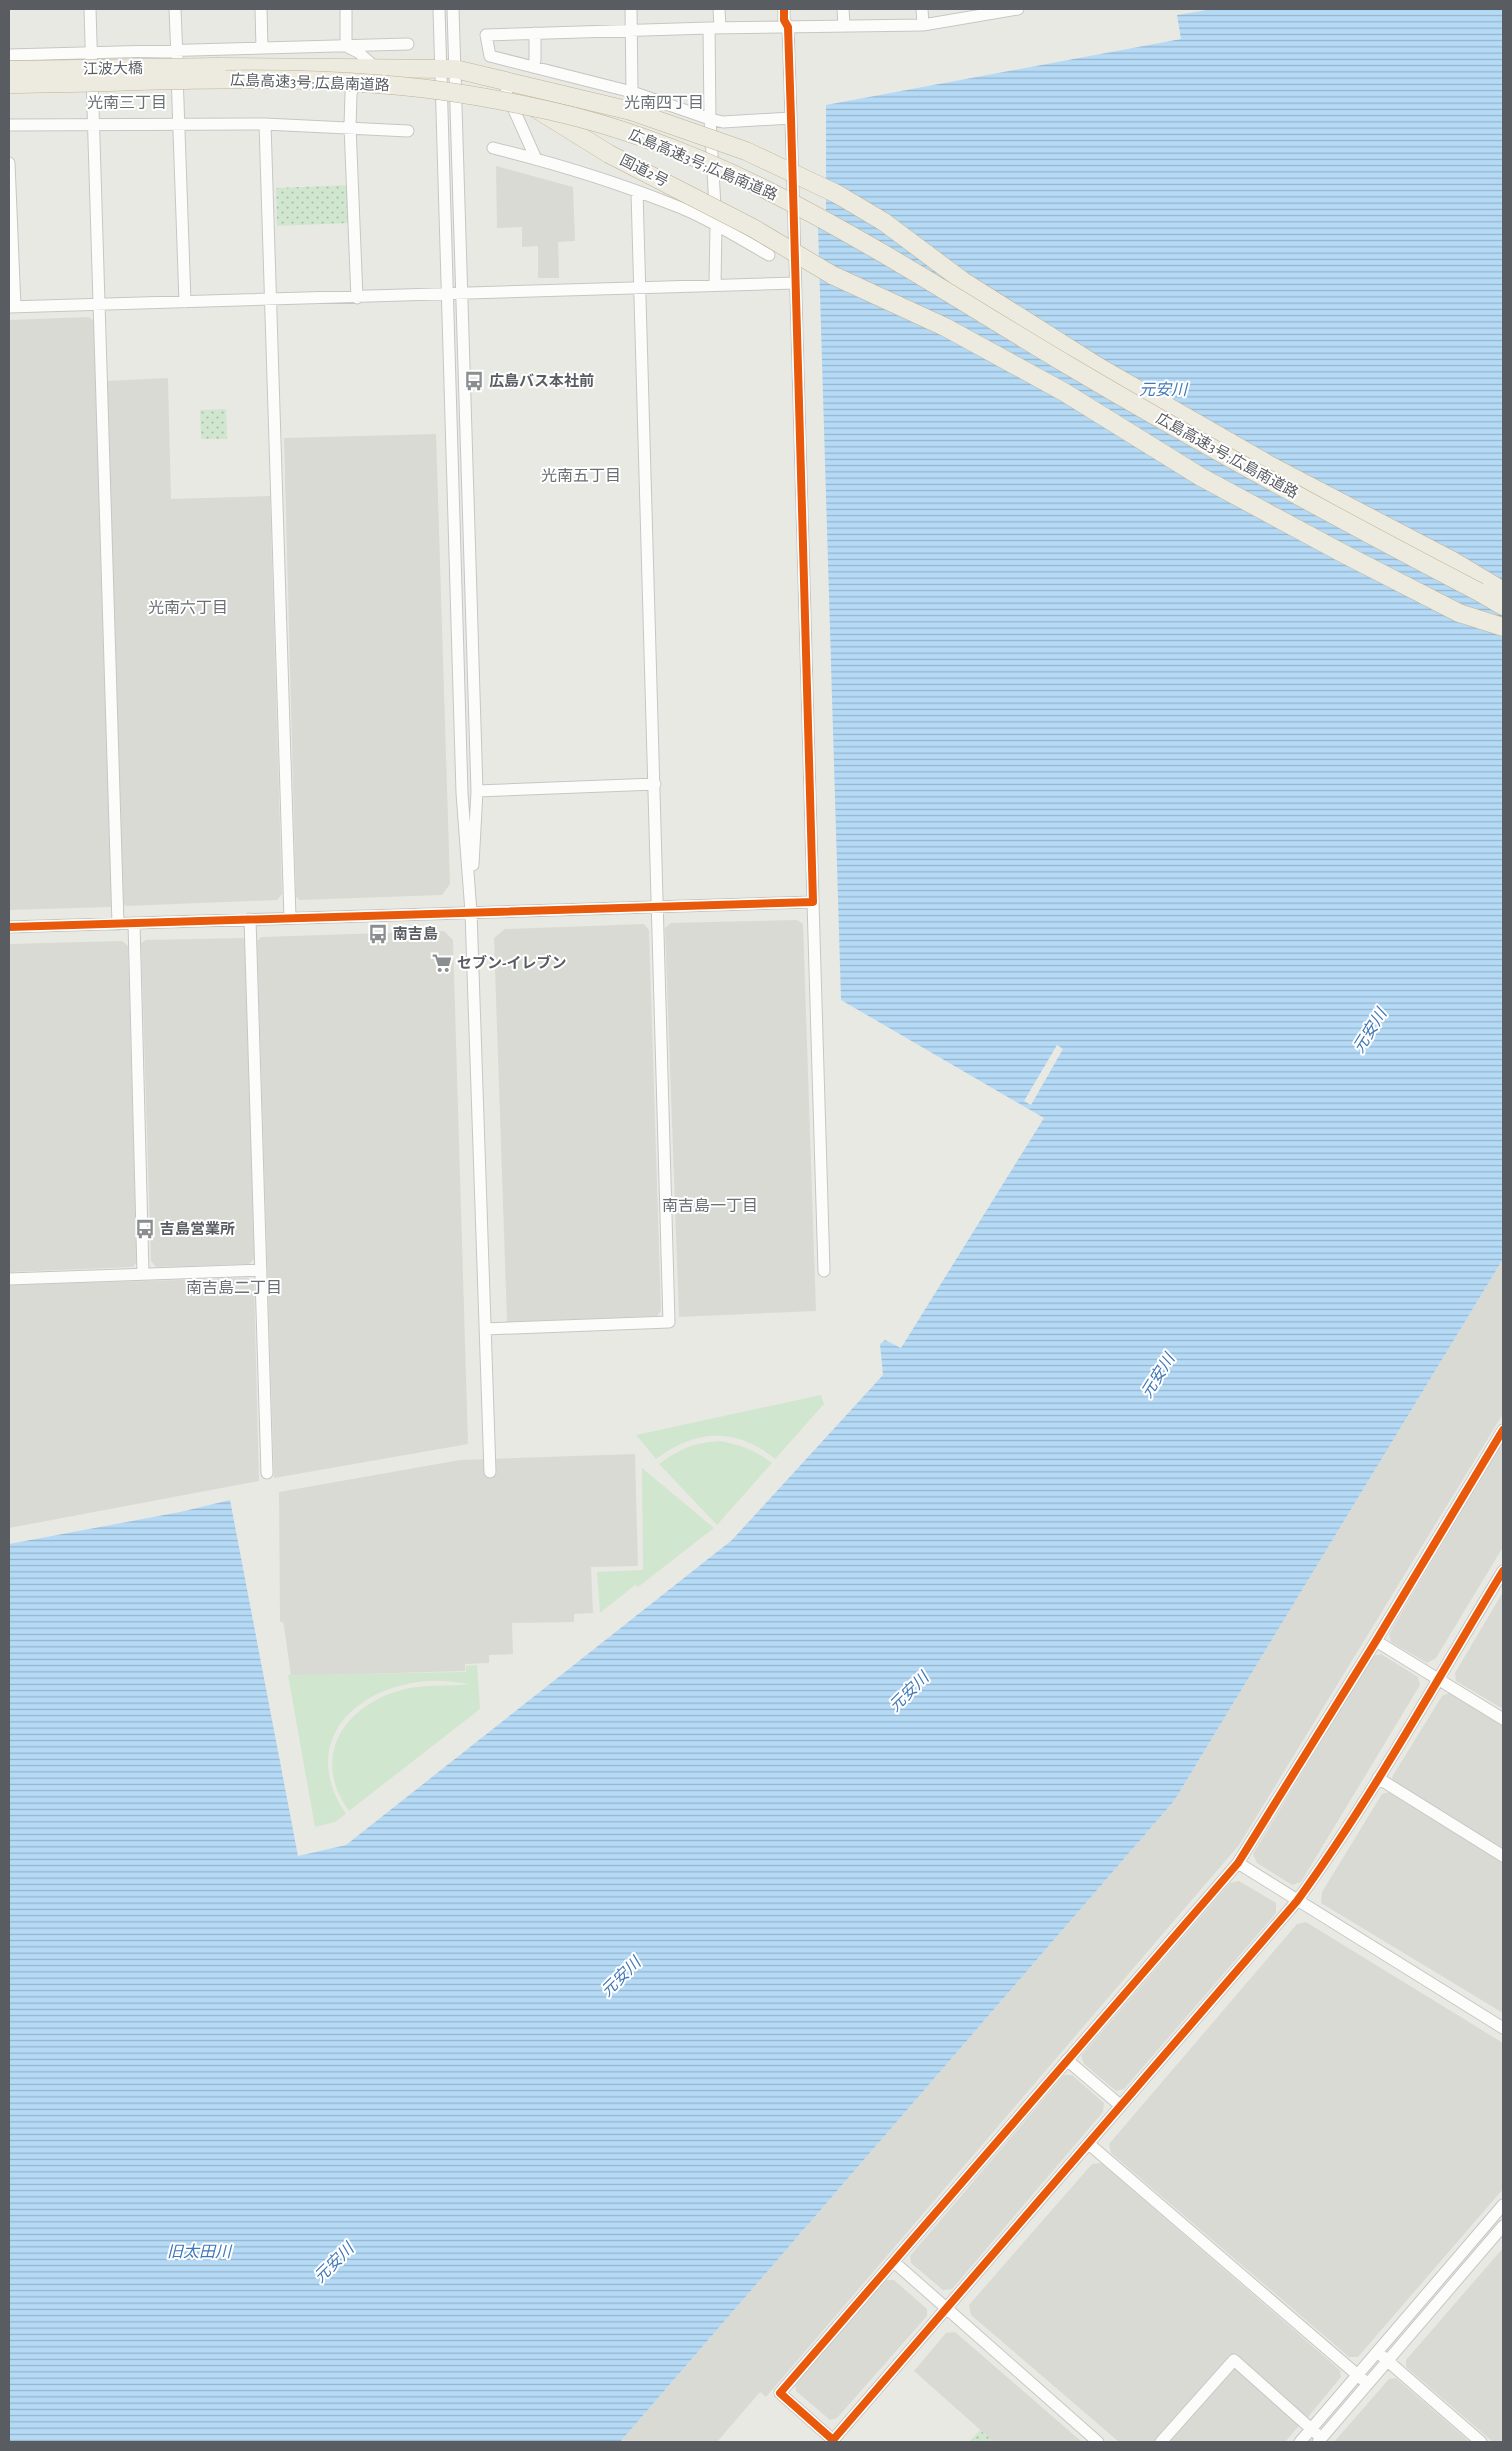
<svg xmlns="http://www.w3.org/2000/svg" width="1512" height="2451" font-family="'Alegreya Sans','Noto Sans JP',sans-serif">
  <defs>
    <pattern id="park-dots" width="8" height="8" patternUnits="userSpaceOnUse" patternTransform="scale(1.25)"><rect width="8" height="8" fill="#d1e6cf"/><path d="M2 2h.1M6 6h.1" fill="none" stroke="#adbeab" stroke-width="1.8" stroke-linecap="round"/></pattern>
    <pattern id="water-rules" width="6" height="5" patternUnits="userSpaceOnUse" patternTransform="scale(1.25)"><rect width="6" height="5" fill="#b5daf6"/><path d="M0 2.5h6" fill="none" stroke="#96b4cb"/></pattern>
  </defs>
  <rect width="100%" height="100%" fill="#e9e9e4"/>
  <!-- industrial -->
  <path fill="#dadad5" d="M496 166 573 187 575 241 558 242 559 278H538V246L522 247V227L497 228Z
    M89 317 95 322 113 904 110 907 9 910V320Z
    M168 378 171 499 270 496 282 894 277 900 126 906 122 903 107 381Z
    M436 434 450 884 442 895 300 900 296 897 284 438Z
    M797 920 803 924 816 1311 679 1317 665 928 671 923Z
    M644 924 649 930 661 1311 657 1316 507 1322 494 938 505 929Z
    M444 931 453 940 468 1444 274 1478 257 941 261 937Z
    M243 938 246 941 256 1257 249 1264 156 1267 151 1261 141 943 146 940Z
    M122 941 128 946 137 1262 133 1267 9 1272V944Z
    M1503 1259V1414L1239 1845 766 2397 760 2392 717 2442H620L1174 1801Z
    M248 1278 254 1283 259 1481 9 1528V1285Z
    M1503 1441V1547L1436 1658 1427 1663 1391 1642 1389 1634Z
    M635 1454 638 1566 591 1567 593 1613 574 1614V1622L512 1623 513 1654 489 1655V1663L465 1664V1671L291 1676 284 1626 283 1622H280L279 1492 460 1460Z
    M1503 1592V1709L1456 1681 1455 1673Z
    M1381 1654 1418 1677 1420 1685 1301 1882 1292 1885 1257 1863 1253 1854 1373 1656Z
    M1449 1693 1503 1726V1851L1393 1785 1392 1777 1442 1696Z
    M1388 1792 1503 1861V2013L1321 1903 1322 1892 1382 1794Z
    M1239 1881 1276 1903V1913L1124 2089 1116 2091 1084 2064 1081 2056 1230 1883Z
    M1306 1922 1503 2043V2189L1358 2357H1349L1111 2153 1109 2144 1297 1924Z
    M1064 2075H1072L1104 2103 1103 2112 952 2289 943 2290 911 2263 910 2256Z
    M1101 2163 1340 2370 1341 2377 1308 2417H1306L1232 2355 1158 2442H1119L971 2315 969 2305 1092 2164Z
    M1503 2248V2442H1493L1406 2367V2360Z
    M886 2280H894L927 2309V2316L837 2418 830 2420 796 2391 795 2384Z
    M955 2332 1082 2442H994L914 2371 946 2333Z
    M1237 2370 1298 2424V2427L1285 2442H1168L1229 2371Z
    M1396 2378 1470 2442H1334L1389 2379Z"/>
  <!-- grass -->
  <path fill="#d1e6cf" d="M821 1395 824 1404 775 1459C737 1427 695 1429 656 1459L636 1435Z
    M720 1441C741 1445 755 1450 772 1463L717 1525 659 1464C679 1449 695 1442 720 1441Z
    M642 1468 714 1528 638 1587 635 1585 600 1613 597 1572 643 1570Z
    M477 1665 480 1709 349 1811C309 1756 345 1704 405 1689 426 1684 449 1687 469 1684 456 1682 441 1680 427 1681 354 1687 298 1743 346 1814L335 1822 315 1827 288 1675 466 1672V1666Z"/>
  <!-- park -->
  <path fill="url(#park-dots)" d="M350 185 351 223 277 226 276 188Z
    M226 409 227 439H201L200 410Z
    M980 2430 994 2442H969Z"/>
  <!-- water -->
  <path fill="url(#water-rules)" d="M1213 9H1503V1259L1174 1801 620 2442H9V1544L180 1512 230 1500 298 1856 346 1845 732 1540 883 1375 880 1344 885 1340 901 1348 1044 1118 841 1000 818 227 826 225V105L1181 39 1177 15Z"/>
  <!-- pier -->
  <path fill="#e9e9e4" d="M1057 1045 1063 1049 1031 1105 1024 1101Z"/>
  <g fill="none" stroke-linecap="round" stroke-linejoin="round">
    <defs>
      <path id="minor" d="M90 9 118 924
        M175 9 177 58
        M261 9 262 48
        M346 9V46
        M439 9 462 793 471 912 490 1472
        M453 9 477 791 473 865
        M631 9 632 92
        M719 9 720 28
        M843 9 844 26
        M922 9 923 25
        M709 28 710 119 716 224 715 285
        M348 47 358 52 375 67
        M9 55 408 44
        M533 67 535 60V33
        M177 74 185 302
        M356 78 351 94 350 126 357 298
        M506 92 536 159
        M791 118 723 122 710 119 632 92 490 56 486 35 709 28 923 25 1018 9
        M265 124 290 918
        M9 125 265 124 408 131
        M493 148C554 163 613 181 671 204 706 217 737 237 769 255
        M9 163 15 307
        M9 307 794 283
        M477 791 655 784
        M813 902 824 1271
        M250 919 267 1473
        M134 923 143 1273
        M9 927 813 902 791 118 788 27 784 20V9
        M9 1279 261 1270
        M485 1329 669 1322 637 192
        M1503 1430 1376 1641 1238 1863 780 2393 833 2440 1297 1901C1373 1796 1436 1681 1503 1571
        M1376 1641 1503 1719
        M1378 1778 1503 1856
        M1238 1863 1503 2028
        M1067 2060 1121 2106
        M1089 2144 1368 2384
        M894 2262 1098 2442
        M1382 2356 1481 2442
        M1161 2442 1234 2360 1317 2434
        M1300 2442 1503 2205
        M1318 2442 1503 2226"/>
      <path id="highway" d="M217 67 455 69 631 111
        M538 110 609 154
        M837 194 884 222 963 281 1099 367 1273 467 1453 561 1503 591
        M832 275 945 327 1064 392 1201 477 1344 554 1459 613 1503 627
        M1479 592 1503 606"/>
    </defs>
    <!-- minor casing -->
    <use href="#minor" stroke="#c6c6c4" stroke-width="13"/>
    <!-- highway casing -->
    <use href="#highway" stroke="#c0b392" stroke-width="19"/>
    <!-- minor -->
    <use href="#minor" stroke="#fcfcfb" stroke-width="11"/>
    <!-- highway -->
    <use href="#highway" stroke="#edebe0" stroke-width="18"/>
    <defs>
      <path id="highway-bridge" d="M9 70 217 67
        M9 84C131 83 255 74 377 84 436 88 493 98 551 111 740 153 901 266 1066 364 1201 444 1339 519 1479 592
        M631 111 746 151 837 194
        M609 154 753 228 832 275"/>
    </defs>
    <!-- highway-bridge casing -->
    <use href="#highway-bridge" stroke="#c0b392" stroke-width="19" stroke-linecap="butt"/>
    <!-- highway-bridge -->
    <use href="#highway-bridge" stroke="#edebe0" stroke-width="18"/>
    <defs>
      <path id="cycleway" d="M9 927 813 902 791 118 788 27 784 20V9
        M1503 1430 1376 1641 1238 1863 780 2393 833 2440 1297 1901C1373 1796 1436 1681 1503 1571"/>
    </defs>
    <!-- cycleway casing -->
    <use href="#cycleway" stroke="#fff" stroke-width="11"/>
    <!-- cycleway -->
    <use href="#cycleway" stroke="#e8590c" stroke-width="8"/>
  </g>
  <!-- icons -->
  <defs>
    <symbol id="bus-bare" viewBox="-9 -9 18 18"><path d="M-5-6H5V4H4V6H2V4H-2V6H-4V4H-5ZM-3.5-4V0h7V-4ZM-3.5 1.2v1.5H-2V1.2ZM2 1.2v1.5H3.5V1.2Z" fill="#8b8e90" stroke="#fff" stroke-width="2.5" paint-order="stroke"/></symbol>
    <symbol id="supermarket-bare" viewBox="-9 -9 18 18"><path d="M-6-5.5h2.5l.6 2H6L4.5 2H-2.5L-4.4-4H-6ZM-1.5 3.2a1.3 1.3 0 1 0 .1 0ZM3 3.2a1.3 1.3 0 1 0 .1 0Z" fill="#8b8e90" stroke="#fff" stroke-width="2.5" paint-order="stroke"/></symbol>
  </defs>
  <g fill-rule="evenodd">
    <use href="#bus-bare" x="460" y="367" width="28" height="28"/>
    <use href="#bus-bare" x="364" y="920" width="28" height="28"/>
    <use href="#supermarket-bare" x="428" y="949" width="28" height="28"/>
    <use href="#bus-bare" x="131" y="1215" width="28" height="28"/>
  </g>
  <g text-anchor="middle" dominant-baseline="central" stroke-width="4" stroke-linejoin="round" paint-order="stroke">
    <!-- street labels -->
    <g font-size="15" fill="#595d62" stroke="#fff">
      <text transform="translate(113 69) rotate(-1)">江波大橋</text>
      <text transform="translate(310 83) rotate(2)">広島高速3号;広島南道路</text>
      <text transform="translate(703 165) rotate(23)">広島高速3号;広島南道路</text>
      <text transform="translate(644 171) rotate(27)">国道2号</text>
      <text transform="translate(1227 456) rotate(29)">広島高速3号;広島南道路</text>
    </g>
    <!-- poi labels -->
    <g font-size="15" font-weight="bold" fill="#595d62" stroke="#fff" text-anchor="start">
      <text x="489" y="381">広島バス本社前</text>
      <text x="393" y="934">南吉島</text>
      <text x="457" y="963">セブン-イレブン</text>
      <text x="160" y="1229">吉島営業所</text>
    </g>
    <!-- neighbourhood labels -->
    <g font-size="16" fill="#6a6f74" stroke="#fff">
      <text x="127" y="103">光南三丁目</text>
      <text x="664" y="103">光南四丁目</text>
      <text x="581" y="476">光南五丁目</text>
      <text x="188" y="608">光南六丁目</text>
      <text x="710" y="1206">南吉島一丁目</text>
      <text x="234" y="1288">南吉島二丁目</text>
    </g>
    <!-- water labels -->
    <g font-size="16" font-style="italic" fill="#4078b8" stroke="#fff">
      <text x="1163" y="390">元安川</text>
      <text transform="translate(1370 1031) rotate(-58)">元安川</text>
      <text transform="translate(1158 1376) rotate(-58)">元安川</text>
      <text transform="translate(909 1692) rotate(-45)">元安川</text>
      <text transform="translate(621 1977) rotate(-45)">元安川</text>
      <text x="199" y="2252">旧太田川</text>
      <text transform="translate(334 2263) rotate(-45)">元安川</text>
    </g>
  </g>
  <!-- border -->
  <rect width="1512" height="2451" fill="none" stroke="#595d62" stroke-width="20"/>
</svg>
